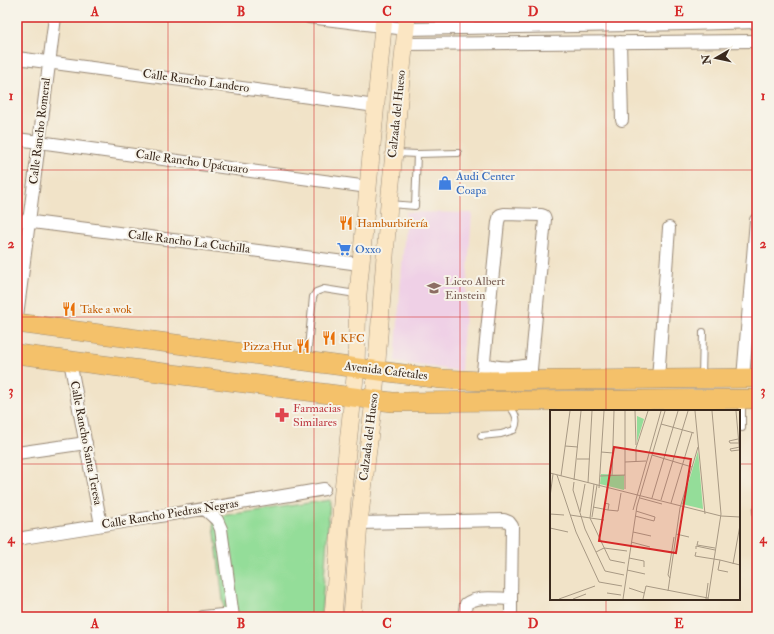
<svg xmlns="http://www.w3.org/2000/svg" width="774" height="634" font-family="'IM FELL Double Pica',serif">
  <rect width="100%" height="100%" fill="#f7f3e8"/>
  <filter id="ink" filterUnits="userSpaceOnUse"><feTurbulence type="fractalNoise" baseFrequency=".025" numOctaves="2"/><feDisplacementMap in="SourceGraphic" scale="8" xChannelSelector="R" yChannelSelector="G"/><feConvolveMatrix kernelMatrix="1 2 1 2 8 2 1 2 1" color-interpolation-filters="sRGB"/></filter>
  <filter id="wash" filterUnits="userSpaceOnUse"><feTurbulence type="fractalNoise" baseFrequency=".012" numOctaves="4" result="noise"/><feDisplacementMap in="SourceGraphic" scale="16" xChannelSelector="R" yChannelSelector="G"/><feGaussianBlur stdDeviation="0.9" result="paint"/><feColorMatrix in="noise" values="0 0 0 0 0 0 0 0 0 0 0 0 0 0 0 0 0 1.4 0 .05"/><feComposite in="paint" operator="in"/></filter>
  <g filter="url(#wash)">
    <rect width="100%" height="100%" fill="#f1e3c8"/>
    <!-- built -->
    <path fill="#efd0e6" d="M406 212 472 213 461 371 395 362Z"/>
    <!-- green -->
    <path fill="#94dd99" stroke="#68845c" d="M330 500 321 617H225L213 517Z"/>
  </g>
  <g filter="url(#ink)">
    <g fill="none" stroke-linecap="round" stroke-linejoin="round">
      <defs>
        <path id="service" d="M497 27V17
          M417 154 458 153
          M390 204 415 206 417 154 396 153
          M307 358 313 297 316 292 324 289 356 294
          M702 377 703 332
          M742 400V428
          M481 436 501 434 514 430C519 420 516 413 508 405
          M757 509 756 511 757 517"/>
        <path id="minor" d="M309 17 406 29 688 24 757 22
          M620 42 622 120
          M404 44 757 41
          M17 58 376 106
          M17 139 368 187
          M17 220 360 264
          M17 316 55 17
          M70 361 101 525
          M484 364C499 369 515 368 531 365
          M743 378 756 220
          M658 379 669 228
          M482 381 498 222 500 215 504 214 541 215 544 216 545 219 530 380
          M17 453 86 443
          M206 510 217 520 221 529 233 617
          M359 523 504 520 509 522 512 526 511 599
          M17 539C119 522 222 507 324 489
          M203 617 232 614
          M464 617 466 604C477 595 498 599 511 599V617"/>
        <path id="secondary" d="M333 617 343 490 356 368 358 294 384 17
          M352 617 359 523 374 400 389 204 407 17"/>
        <path id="primary" d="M17 323 441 379 482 381 757 378
          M17 354 392 402 757 399"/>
      </defs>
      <!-- service casing -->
      <use href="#service" stroke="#968673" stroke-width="8"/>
      <!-- minor casing -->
      <use href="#minor" stroke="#968673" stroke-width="14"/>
      <!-- secondary casing -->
      <use href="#secondary" stroke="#968673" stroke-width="18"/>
      <!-- primary casing -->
      <use href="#primary" stroke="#968673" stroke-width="20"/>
      <!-- service -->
      <use href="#service" stroke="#fff" stroke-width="6"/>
      <!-- minor -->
      <use href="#minor" stroke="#fff" stroke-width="12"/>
      <!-- secondary -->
      <use href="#secondary" stroke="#fbe6c3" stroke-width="17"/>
      <!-- primary -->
      <use href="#primary" stroke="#f4c16a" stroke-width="19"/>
    </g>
  </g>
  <!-- grid -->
  <path fill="none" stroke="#d62828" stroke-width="1" stroke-opacity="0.55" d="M168 17V617M314 17V617M460 17V617M606 17V411M17 170H757M17 317H757M17 464H551M739 464H757M606 599V617"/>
  <!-- icons -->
  <defs>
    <symbol id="shop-bare" viewBox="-9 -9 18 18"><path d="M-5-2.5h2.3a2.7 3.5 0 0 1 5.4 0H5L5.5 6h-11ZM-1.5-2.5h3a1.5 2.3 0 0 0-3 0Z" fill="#3f7fe0" stroke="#f7f3e8" stroke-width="2.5" paint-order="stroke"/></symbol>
    <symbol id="restaurant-bare" viewBox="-9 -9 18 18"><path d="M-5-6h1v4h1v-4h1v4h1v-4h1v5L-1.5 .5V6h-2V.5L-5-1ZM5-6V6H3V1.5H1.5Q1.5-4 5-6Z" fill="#e8710a" stroke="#f7f3e8" stroke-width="2.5" paint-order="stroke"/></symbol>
    <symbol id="supermarket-bare" viewBox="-9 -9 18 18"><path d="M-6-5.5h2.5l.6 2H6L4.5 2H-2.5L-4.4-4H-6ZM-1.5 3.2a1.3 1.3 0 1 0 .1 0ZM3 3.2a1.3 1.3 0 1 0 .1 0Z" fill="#3f7fe0" stroke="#f7f3e8" stroke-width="2.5" paint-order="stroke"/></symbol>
    <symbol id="school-bare" viewBox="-9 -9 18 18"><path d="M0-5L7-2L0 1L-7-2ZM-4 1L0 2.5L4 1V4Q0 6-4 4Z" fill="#8d6e63" stroke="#f7f3e8" stroke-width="2.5" paint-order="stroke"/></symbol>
    <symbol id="pharmacy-bare" viewBox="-9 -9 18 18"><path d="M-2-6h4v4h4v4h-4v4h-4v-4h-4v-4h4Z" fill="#e0444e" stroke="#f7f3e8" stroke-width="2.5" paint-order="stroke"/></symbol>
  </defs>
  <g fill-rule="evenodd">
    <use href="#shop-bare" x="435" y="173" width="20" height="20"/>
    <use href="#restaurant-bare" x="336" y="213" width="20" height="20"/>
    <use href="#supermarket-bare" x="334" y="239" width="20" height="20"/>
    <use href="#school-bare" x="424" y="278" width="20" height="20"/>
    <use href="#restaurant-bare" x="59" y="299" width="20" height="20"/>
    <use href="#restaurant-bare" x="319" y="328" width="20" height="20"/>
    <use href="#restaurant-bare" x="293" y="336" width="20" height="20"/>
    <use href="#pharmacy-bare" x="272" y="405" width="20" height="20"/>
  </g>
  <g text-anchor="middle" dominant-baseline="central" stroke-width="4" stroke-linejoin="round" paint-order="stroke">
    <!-- street labels -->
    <g font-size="12" fill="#3b2a1e" stroke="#f7f3e8">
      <text transform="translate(196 81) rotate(8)">Calle Rancho Landero</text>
      <text transform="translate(397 114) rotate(-84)">Calzada del Hueso</text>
      <text transform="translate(40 131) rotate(-83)">Calle Rancho Romeral</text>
      <text transform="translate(192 162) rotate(8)">Calle Rancho Upácuaro</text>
      <text transform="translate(189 242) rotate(7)">Calle Rancho La Cuchilla</text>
      <text transform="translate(386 371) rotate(7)">Avenida Cafetales</text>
      <text transform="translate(369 437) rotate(-83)">Calzada del Hueso</text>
      <text transform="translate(86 443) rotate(79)">Calle Rancho Santa Teresa</text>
      <text transform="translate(170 514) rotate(-9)">Calle Rancho Piedras Negras</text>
    </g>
    <!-- shop labels -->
    <g font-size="12" fill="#366cbe" stroke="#f7f3e8" text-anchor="start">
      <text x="456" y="176">Audi Center<tspan x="456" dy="14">Coapa</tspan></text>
      <text x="355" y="249">Oxxo</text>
    </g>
    <!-- food labels -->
    <g font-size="12" fill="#c56008" stroke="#f7f3e8" text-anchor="start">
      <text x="357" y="223">Hamburbifería</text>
      <text x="80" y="309">Take a wok</text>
      <text x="340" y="338">KFC</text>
      <text x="292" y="346" text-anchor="end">Pizza Hut</text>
    </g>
    <!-- education labels -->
    <g font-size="12" fill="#785e54" stroke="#f7f3e8" text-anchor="start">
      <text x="445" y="281">Liceo Albert<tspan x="445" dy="14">Einstein</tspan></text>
    </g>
    <!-- health labels -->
    <g font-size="12" fill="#be3a42" stroke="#f7f3e8" text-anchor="start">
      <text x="293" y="408">Farmacias<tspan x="293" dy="14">Similares</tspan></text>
    </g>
  </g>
  <!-- overview -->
  <g transform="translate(550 410)">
    <rect width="190" height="190" fill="#f1e3c8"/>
    <path d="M87 6 94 9 87 32ZM148 41 153 99 132 94ZM51 64 74 65V80L50 74Z" fill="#94dd99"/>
    <path fill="none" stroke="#a89984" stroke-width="1" d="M75 1V79M85 1 86 35M145 1 155 104M186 1 190 46M111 14 144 23M188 29 179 31 180 33H189M15 36 28 37M189 40 181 41 180 39 190 37M51 42 63 43M102 45 142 57M27 49H40M86 51V38L98 1M75 52 96 51M0 63 171 106 190 107M7 65 26 122 49 172 72 176M11 66 20 1M50 66 75 65M62 66 64 1M24 70 31 1M24 72 23 80 35 119 55 161 74 165M38 73 42 1M44 74 40 108 60 150 75 153M49 78 54 1M0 87 3 64M90 88 112 94M102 88 128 1M111 90 138 1M121 93 142 23M43 97 58 100 59 94 54 93M58 100 68 101 71 83M83 100 111 1M30 102 35 74M0 104 14 105M20 105 54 110M85 106 104 111 105 107 86 101M42 107 47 75M0 118 18 122M83 122 101 126M126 124 139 127M148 131 147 135 165 138M81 132 100 137M146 139V136L165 140M46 142 54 138 77 141M146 142 145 146 170 150M79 148 94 151V157M183 154 190 115M77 160 95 164M178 162 168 160 170 150 190 155M120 168 118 165 124 127M79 178 94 183M118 181 130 98 148 37M57 183 71 185M9 189 45 176M23 189 36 184M73 189 87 96 115 1M93 189 96 176 158 188M156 189 158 173M158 189 171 104 162 1"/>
    <path fill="#d62828" fill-opacity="0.15" stroke="#d62828" stroke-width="2" d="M64 37 141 49 126 143 49 131Z"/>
    <rect width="190" height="190" fill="none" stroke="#3b2a1e" stroke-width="2"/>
  </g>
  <!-- margin -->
  <rect width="774" height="634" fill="none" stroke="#f7f3e8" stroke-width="44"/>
  <!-- north arrow -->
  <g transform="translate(716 58) rotate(261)" stroke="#f7f3e8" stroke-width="3" paint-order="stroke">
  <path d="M0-3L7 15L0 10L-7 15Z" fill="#3b2a1e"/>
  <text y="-6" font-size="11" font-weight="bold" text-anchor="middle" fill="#3b2a1e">N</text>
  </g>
  <rect x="22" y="22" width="730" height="590" fill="none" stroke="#d62828" stroke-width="1.5"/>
  <g font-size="13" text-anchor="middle" font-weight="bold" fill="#d62828">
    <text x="95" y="16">A</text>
    <text x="241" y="16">B</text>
    <text x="387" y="16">C</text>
    <text x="533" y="16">D</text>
    <text x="679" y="16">E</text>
    <text x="11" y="100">1</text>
    <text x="763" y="100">1</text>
    <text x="11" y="248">2</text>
    <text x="763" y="248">2</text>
    <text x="11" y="395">3</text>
    <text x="763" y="395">3</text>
    <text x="11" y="543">4</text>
    <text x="763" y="543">4</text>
    <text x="95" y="628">A</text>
    <text x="241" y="628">B</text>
    <text x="387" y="628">C</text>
    <text x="533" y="628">D</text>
    <text x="679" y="628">E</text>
  </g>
</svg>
